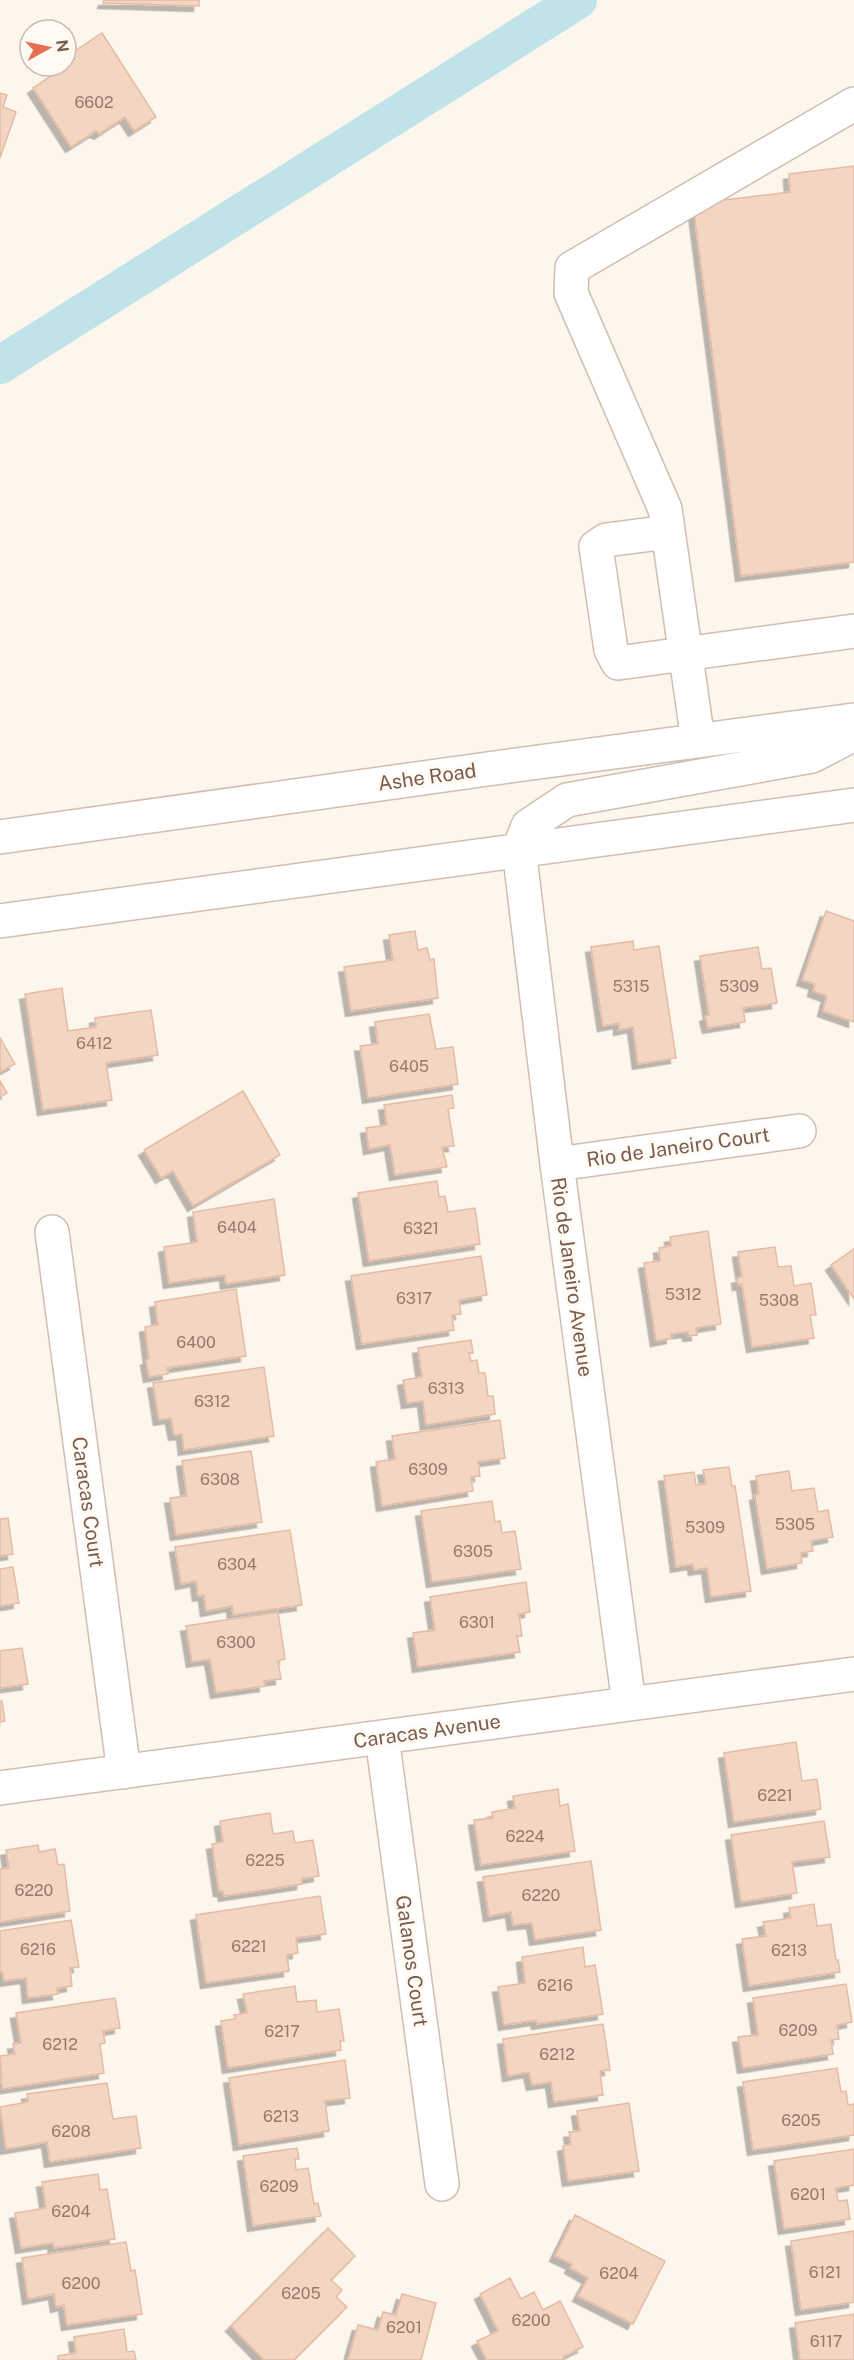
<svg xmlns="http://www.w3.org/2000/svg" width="854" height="2360" font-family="'Public Sans',sans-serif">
  <defs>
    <filter id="shadow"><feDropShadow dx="-5.5" dy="5.5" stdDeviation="0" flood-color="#0004"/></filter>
  </defs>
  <rect width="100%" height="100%" fill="#fdf6ec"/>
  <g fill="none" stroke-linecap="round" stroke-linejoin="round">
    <!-- canal -->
    <path stroke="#bfe3e8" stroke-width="38" d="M0 365 578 0"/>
  </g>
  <!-- building -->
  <path fill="#f3d5c3" stroke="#e6bba3" stroke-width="1.5" filter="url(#shadow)" d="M104 0H199V6L103 3Z
    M102 33 156 117 134 131 125 117 99 134 96 131 71 147 33 88 61 69 59 66H66V57Z
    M0 93 7 95 3 107 16 112 0 158Z
    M854 166V562L741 576 693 204 790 192 789 174Z
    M826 911 854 921V1022L823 1011 827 996 813 991 815 984 802 980Z
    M415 931 418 950 427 948 430 960 434 959 438 998 351 1011 344 967 393 960 389 935Z
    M633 941 634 950 659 946 676 1058 638 1064 633 1027 619 1030V1023L603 1026 591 947Z
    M758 947 762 969 771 968 777 1003 743 1008 745 1022 708 1028 705 1016 709 1015 700 956Z
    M62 988 68 1031 96 1027 95 1018 151 1010 158 1055 106 1063 112 1100 43 1110 25 994Z
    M429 1014 436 1049 453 1047 458 1084 368 1098 360 1046 378 1044 375 1022Z
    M0 1038 15 1064 0 1072Z
    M0 1081 7 1093 0 1097Z
    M243 1091 280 1155 193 1206 173 1171 161 1178 144 1150Z
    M452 1095 454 1108 448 1109 454 1146 442 1147 447 1167 395 1175 390 1145 369 1149 366 1128 387 1125 384 1105Z
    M437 1181 439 1197 445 1196 448 1212 475 1208 480 1244 369 1261 358 1193Z
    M274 1199 285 1275 226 1284 225 1275 169 1283 164 1247 197 1242 193 1212Z
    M708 1231 721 1324 696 1328 697 1335 688 1336V1332L671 1334 672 1338 656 1341 644 1263 660 1261 659 1248 671 1246 670 1237Z
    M775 1247 778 1267 791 1266 794 1286 811 1283 816 1315H810L814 1338 752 1347 742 1284 738 1285 737 1278 742 1277 738 1252Z
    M854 1249V1299L831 1265Z
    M481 1256 487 1295 459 1300 461 1314 452 1315 454 1330 362 1344 351 1276Z
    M236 1289 246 1356 167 1368 168 1374 149 1377 146 1360 149 1359 145 1327 158 1325 155 1302Z
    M471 1340 473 1353H469L471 1361 477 1360 479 1373H485L488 1396H493L495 1414 426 1425 423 1401 407 1403 403 1380 422 1377 418 1348Z
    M264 1367 274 1436 184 1450 182 1434 174 1435 171 1418 159 1420 153 1383Z
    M500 1420 505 1458 478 1462 480 1476 471 1477 473 1491 382 1506 376 1462 395 1459 392 1436Z
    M251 1451 262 1522 176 1535 170 1498 187 1496 182 1461Z
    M729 1467 732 1486H735L751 1591 711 1597 707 1568 694 1570 693 1564 676 1567 664 1476 694 1472 696 1485 706 1484 703 1470Z
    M789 1471 792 1491 814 1488 818 1512 828 1510 833 1537 811 1541 813 1551 801 1553 802 1563 767 1569 755 1495 759 1494 756 1476Z
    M492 1501 495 1522 500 1521 502 1533 515 1531 521 1569 432 1582 421 1511Z
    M8 1518 13 1554 0 1556V1519Z
    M290 1530 302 1605 233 1615 232 1606 206 1611 204 1595 198 1596 196 1581 181 1584 175 1547Z
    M13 1567 19 1603 0 1606V1569Z
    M526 1582 530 1612 519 1614 522 1636H517L520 1652 418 1667 413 1633 435 1630 430 1597Z
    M278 1612 285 1659 278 1661 281 1679 264 1681 265 1686 216 1693 210 1659 192 1662 186 1626Z
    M22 1648 28 1684 0 1688V1651Z
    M0 1701H2L5 1721 0 1722Z
    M796 1742 802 1781 817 1779 821 1809 734 1822 724 1753Z
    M558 1789 560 1806 568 1804 575 1851 481 1865 474 1820 493 1818 492 1812 515 1808 513 1796Z
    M270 1813 273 1834 293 1831 295 1843 313 1840 319 1876 302 1879V1884L224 1896 223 1891H219L212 1844 223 1842 220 1821Z
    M824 1821 830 1857 792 1862 797 1893 741 1902 731 1835Z
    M38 1845 39 1852 55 1849 58 1865 64 1864 70 1911 0 1922V1869L9 1868 6 1850Z
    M591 1861 601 1930 535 1940 532 1923 513 1925 511 1912 489 1916 483 1877Z
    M320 1896 326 1934 296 1938 298 1953 287 1955 289 1971 206 1983 196 1915Z
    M814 1904 817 1926 831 1924 836 1960H838L840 1972 749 1986 742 1939 766 1936 763 1922 791 1918 789 1908Z
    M71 1920 79 1967 70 1968 72 1986 57 1988 58 1994 28 1998 26 1978 4 1981 2 1971 0 1972V1931Z
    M583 1947 585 1967 595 1965 603 2014 537 2024 536 2020 504 2025 498 1987 525 1983 522 1957Z
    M846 1984 852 2022 837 2025 839 2039 831 2040 833 2054 743 2068 738 2037 758 2035 753 1998Z
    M295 1986 297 2002 316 2000 317 2012 339 2009 344 2041H340L341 2050 228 2068 221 2021 235 2019 234 2015 247 2013 243 1994Z
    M115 1998 120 2028 103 2031 105 2043 100 2044 104 2073 2 2089 0 2056 15 2054 13 2044 21 2043 16 2013Z
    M603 2024 610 2070 600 2071 603 2095 554 2102 551 2082 532 2085 529 2072 508 2076 503 2039Z
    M345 2060 350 2098 325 2101 329 2131 239 2145 229 2078Z
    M837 2068 841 2092 846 2091 848 2105 854 2104V2135L753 2150 743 2082Z
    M107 2083 113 2119 136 2116 141 2148 50 2162 47 2142 6 2149 0 2107 28 2102 27 2094Z
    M629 2103 639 2171 568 2181 563 2146 571 2144 569 2132 580 2131 577 2111Z
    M297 2148 299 2159H295L296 2170 308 2168 314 2204 318 2203 321 2216 253 2226 243 2156Z
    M854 2149V2185L836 2188 838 2201 847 2200 850 2219 784 2229 774 2161Z
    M98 2174 100 2190 107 2189 115 2239 54 2248 53 2243 21 2248 15 2213 46 2208 42 2182Z
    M575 2215 665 2261 633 2324 578 2296 588 2278 570 2268 572 2264 555 2256Z
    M328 2228 355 2256 331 2280 342 2290 336 2297 347 2307 294 2360H264L231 2326Z
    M854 2231V2302L801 2310 791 2241Z
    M126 2242 131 2271 135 2270 142 2314 67 2325 64 2305 56 2307 54 2294 28 2299 22 2258Z
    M510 2278 521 2299 534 2292 543 2310 560 2301 583 2347 563 2357 564 2360H487L477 2341 498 2331 480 2294Z
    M402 2294 436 2303 421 2360H348L358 2325 378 2330 383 2312 396 2315Z
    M854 2314V2360H800L795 2323Z
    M124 2329 127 2352 134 2351 136 2360H58V2356L76 2353 74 2337Z"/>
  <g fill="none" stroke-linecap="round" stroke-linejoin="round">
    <defs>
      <path id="minor" d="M668 532 606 540 596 547 611 650 618 663 854 631
        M698 741 665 509 571 293 572 268 854 104
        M0 837 509 766 854 720
        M0 921 854 805
        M557 1164 799 1131
        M52 1232 124 1772
        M629 1704 557 1164 519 849 528 826 567 800 812 756 854 734
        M382 1737 442 2184
        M0 1788 854 1674"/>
    </defs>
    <!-- minor casing -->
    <use href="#minor" stroke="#d1beb0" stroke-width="36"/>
    <!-- minor -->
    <use href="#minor" stroke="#fff" stroke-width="33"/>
  </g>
  <g text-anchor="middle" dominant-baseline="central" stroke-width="6" stroke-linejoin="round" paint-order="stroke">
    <!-- number labels -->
    <g font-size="16" fill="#987a6a">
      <text x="94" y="102">6602</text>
      <text x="631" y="986">5315</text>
      <text x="739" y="986">5309</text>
      <text x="94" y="1043">6412</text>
      <text x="409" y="1066">6405</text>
      <text x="237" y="1227">6404</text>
      <text x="421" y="1228">6321</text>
      <text x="683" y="1294">5312</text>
      <text x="414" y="1298">6317</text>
      <text x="779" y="1300">5308</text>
      <text x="196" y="1342">6400</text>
      <text x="446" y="1388">6313</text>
      <text x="212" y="1401">6312</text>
      <text x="428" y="1469">6309</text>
      <text x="220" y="1479">6308</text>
      <text x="795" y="1524">5305</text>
      <text x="705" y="1527">5309</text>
      <text x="473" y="1551">6305</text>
      <text x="237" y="1564">6304</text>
      <text x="477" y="1622">6301</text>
      <text x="236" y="1642">6300</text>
      <text x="775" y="1795">6221</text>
      <text x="525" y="1836">6224</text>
      <text x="265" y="1860">6225</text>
      <text x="34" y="1890">6220</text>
      <text x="541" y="1895">6220</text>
      <text x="249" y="1946">6221</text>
      <text x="38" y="1949">6216</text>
      <text x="789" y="1950">6213</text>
      <text x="555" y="1985">6216</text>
      <text x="798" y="2030">6209</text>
      <text x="282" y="2031">6217</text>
      <text x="60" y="2044">6212</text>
      <text x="557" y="2054">6212</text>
      <text x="281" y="2116">6213</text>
      <text x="801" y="2120">6205</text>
      <text x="71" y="2131">6208</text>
      <text x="279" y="2186">6209</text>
      <text x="808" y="2194">6201</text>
      <text x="71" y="2211">6204</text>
      <text x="825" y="2272">6121</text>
      <text x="619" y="2273">6204</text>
      <text x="81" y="2283">6200</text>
      <text x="301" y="2293">6205</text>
      <text x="531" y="2320">6200</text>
      <text x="404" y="2327">6201</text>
      <text x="826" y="2341">6117</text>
    </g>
    <!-- street labels -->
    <g font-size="20" fill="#7a5c4d" stroke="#fffaf3">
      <text transform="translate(427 777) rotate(-8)">Ashe Road</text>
      <text transform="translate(678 1147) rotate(-8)">Rio de Janeiro Court</text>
      <text transform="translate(572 1277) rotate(82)">Rio de Janeiro Avenue</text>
      <text transform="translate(88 1502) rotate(82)">Caracas Court</text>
      <text transform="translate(427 1731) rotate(-8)">Caracas Avenue</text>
      <text transform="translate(412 1961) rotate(82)">Galanos Court</text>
    </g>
  </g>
  <!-- north arrow -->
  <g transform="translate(48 48) rotate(82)"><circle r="28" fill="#fffaf3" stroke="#cabbb1" stroke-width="1.5"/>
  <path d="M0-4.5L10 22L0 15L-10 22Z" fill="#e76f51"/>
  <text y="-9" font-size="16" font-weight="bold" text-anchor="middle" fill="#7a5c4d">N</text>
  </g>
</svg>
